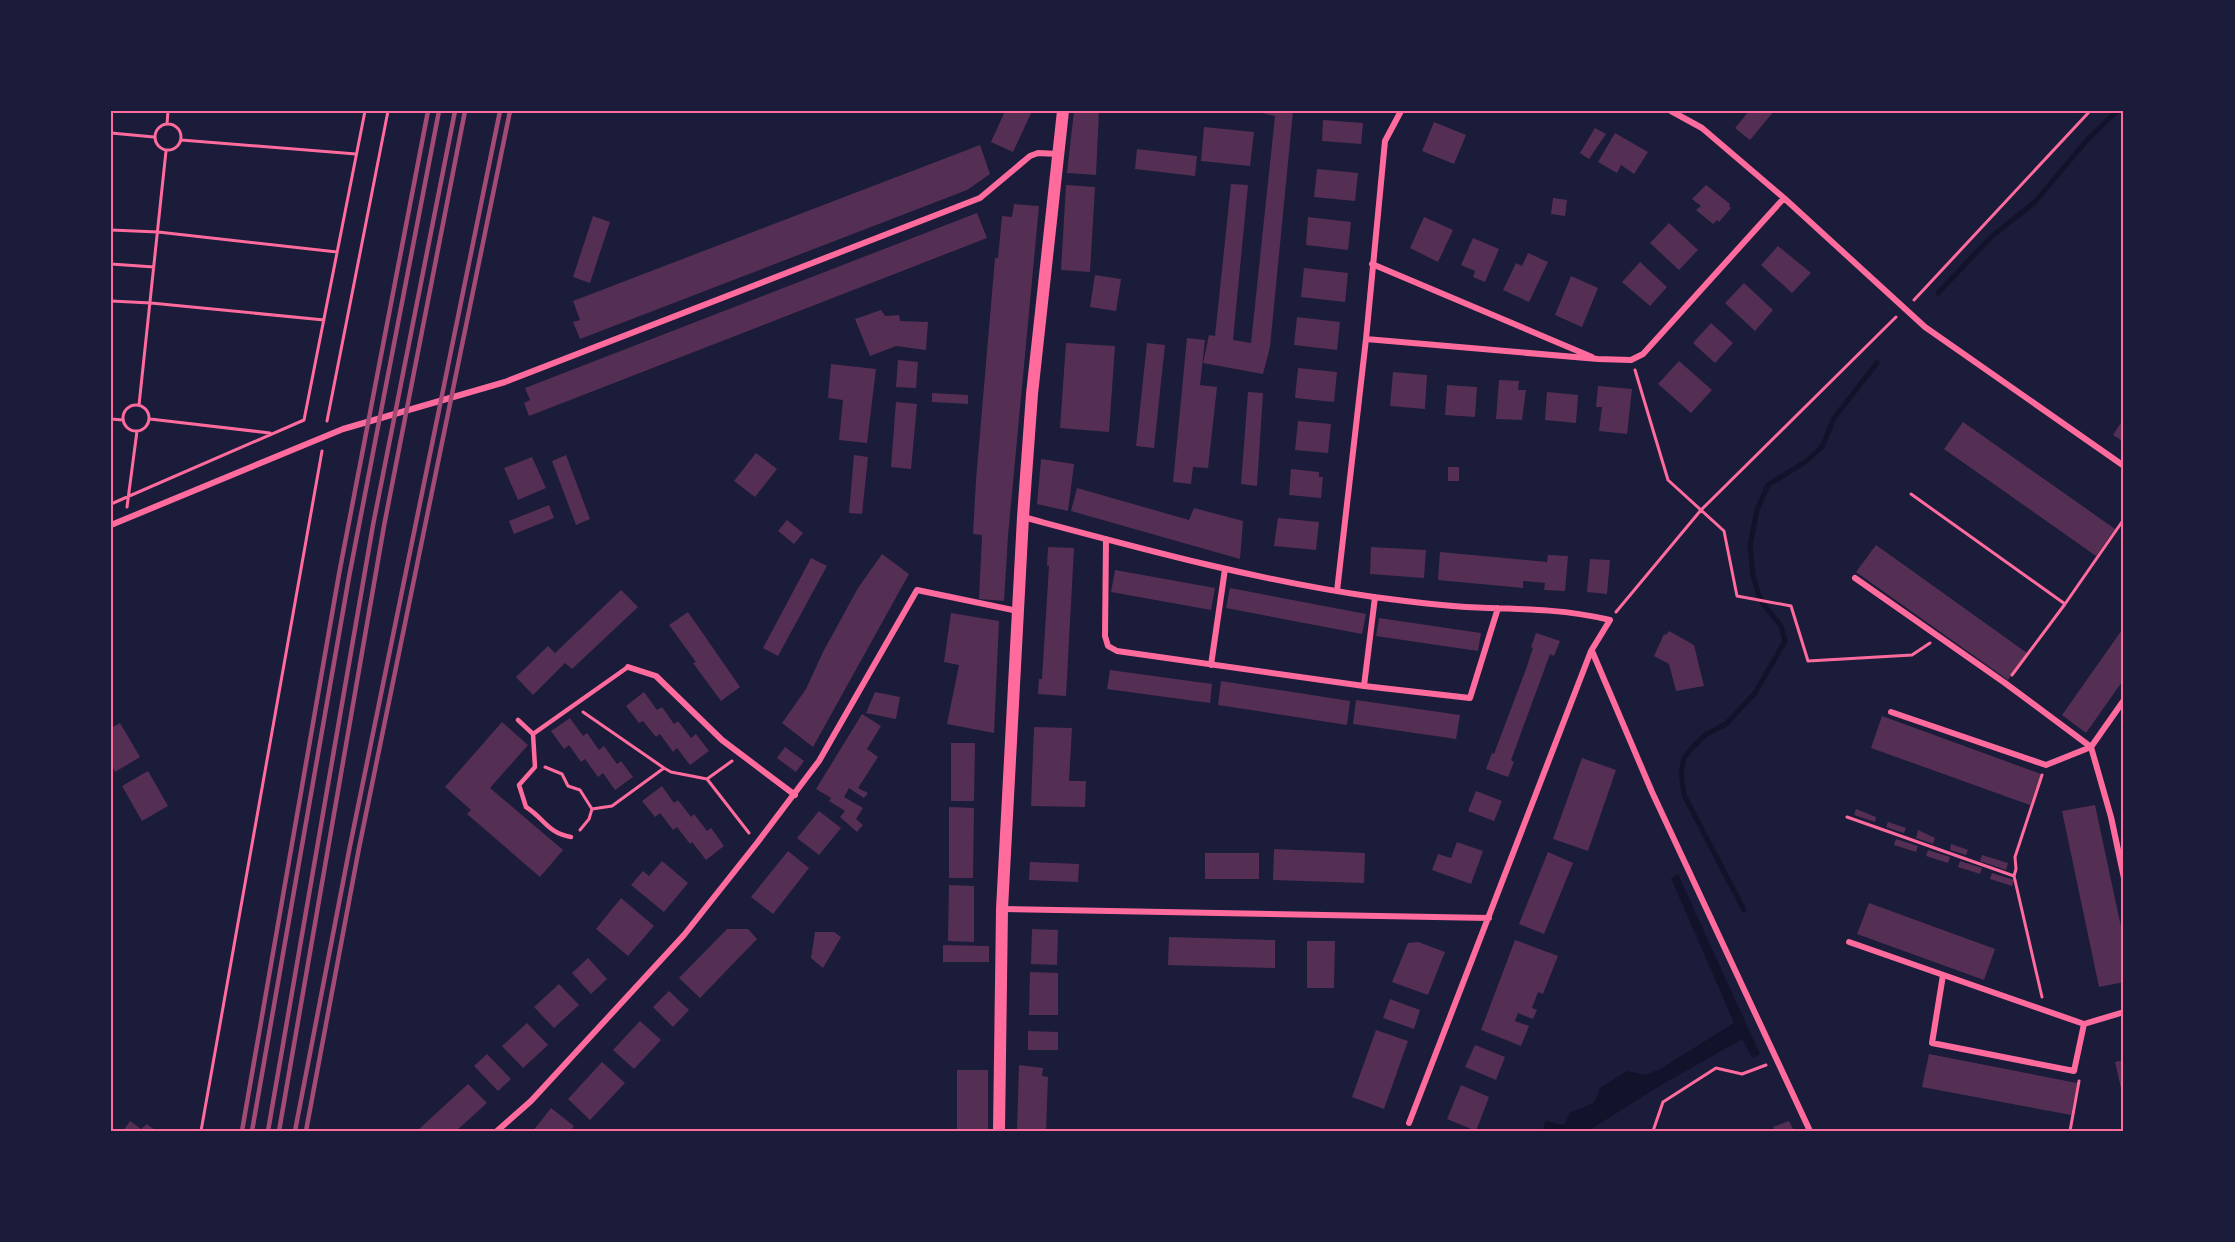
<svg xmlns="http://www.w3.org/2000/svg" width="2235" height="1242" font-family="'Open Sans',sans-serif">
  <rect width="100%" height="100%" fill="#1b1b3a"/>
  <!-- water -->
  <path fill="#12122b" d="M1678 874 1760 1054 1752 1058 1742 1039 1656 1088 1588 1131H1542L1546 1121 1564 1125 1570 1113 1594 1103 1600 1088 1627 1071 1646 1075 1662 1068 1734 1023 1671 878Z"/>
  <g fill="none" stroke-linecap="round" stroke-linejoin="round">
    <!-- stream -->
    <path stroke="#12122b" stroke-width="5" d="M1938 293 1990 238 2035 202 2087 140 2117 111
      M1744 910 1684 795 1681 773 1684 758 1693 747 1705 735 1726 724 1755 693 1785 641 1781 626 1764 605 1758 593 1753 575 1750 546 1757 510 1768 485 1805 462 1822 447 1834 418 1877 363"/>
  </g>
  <!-- building -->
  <path fill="#542f53" d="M1005 111H1032L1013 152 991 142Z
    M1074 111H1099L1096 175 1067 173Z
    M1253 111H1293L1270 347 1263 374 1203 363 1209 335 1215 336 1231 184 1248 185 1233 340 1251 343 1275 116Z
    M1749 111H1774L1750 140 1735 128Z
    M1323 120 1363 123 1361 144 1322 141Z
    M1434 122 1466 135 1454 164 1422 151Z
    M1204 127 1254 132 1250 166 1201 161Z
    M1595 128 1606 134 1589 159 1580 153Z
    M1615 133 1648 152 1634 174 1621 165 1617 173 1598 162Z
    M980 145 990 174 967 190 580 339 573 322 580 320 573 301Z
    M1137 149 1197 156 1195 176 1135 169Z
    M1317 169 1358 173 1355 201 1314 197Z
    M1066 185 1095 187 1090 272 1061 270Z
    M1706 185 1730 204 1729 206 1731 208 1719 222 1717 220 1713 224 1696 210 1701 206 1692 199Z
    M1553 198 1567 200 1565 216 1551 214Z
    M1014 204 1039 206 1008 536 1004 601 979 599 982 535 973 534 976 480 995 258H998L1002 216 1012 217Z
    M977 213 987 238 529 416 524 403 530 400 525 388Z
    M593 216 610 222 590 283 573 277Z
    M1308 217 1351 222 1348 250 1306 245Z
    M1424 217 1453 230 1438 262 1410 248Z
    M1669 223 1698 250 1679 270 1650 243Z
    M1473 238 1499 249 1485 282 1473 277 1475 271 1461 265Z
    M1778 246 1811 273 1792 293 1761 265Z
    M1528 253 1548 262 1529 302 1503 290 1516 263 1522 266Z
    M1640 262 1667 287 1650 306 1622 282Z
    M1304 268 1348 273 1345 302 1301 297Z
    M1095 275 1121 279 1116 311 1090 307Z
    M1571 276 1598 288 1582 327 1555 315Z
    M1744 283 1773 310 1755 331 1725 303Z
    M881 310 885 316 899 315 900 321 928 322 926 350 896 346 870 356 855 319Z
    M1297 317 1340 322 1337 350 1294 345Z
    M1711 323 1733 343 1715 363 1693 343Z
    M1187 338 1205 340 1200 385 1217 387 1208 468 1193 467 1191 484 1173 482Z
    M1066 343 1115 346 1109 432 1060 428Z
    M1147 343 1165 345 1154 448 1136 446Z
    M898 360 918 362 916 388 896 387Z
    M1679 361 1712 390 1691 413 1658 384Z
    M831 364 876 369 867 443 839 440 843 400 828 398Z
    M1298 368 1337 372 1334 402 1295 398Z
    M1393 372 1427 375 1425 409 1390 406Z
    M1499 380 1519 381 1518 390H1526L1522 420 1496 419Z
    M1447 385 1477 387 1475 417 1445 415Z
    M1598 386 1632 389 1627 434 1599 431 1602 407H1596Z
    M1248 392 1263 393 1257 486 1241 484Z
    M1547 392 1578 395 1576 423 1545 420Z
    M932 393 968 395V404L932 402Z
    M896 402 917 404 911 469 891 467Z
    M2124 418V442L2113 435Z
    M1298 421 1331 424 1328 453 1295 450Z
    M1963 422 2115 529 2096 556 1944 449Z
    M756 453 777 469 755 497 734 481Z
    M566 455 590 519 576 525 552 461Z
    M854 455 868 457 862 514 849 513Z
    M532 457 546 488 518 500 504 468Z
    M1041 459 1074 464 1068 511 1037 504Z
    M1448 467H1459V481H1448Z
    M1291 469 1319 472V477H1323L1321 498 1289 495Z
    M1077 488 1189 520 1194 508 1243 521 1240 559 1071 511Z
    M549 505 554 518 514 534 509 521Z
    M1278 518 1319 522 1316 550 1274 546Z
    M787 520 803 533 794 544 778 531Z
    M1876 545 2027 653 2008 680 1856 572Z
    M1048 547 1074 548 1066 696 1038 694 1039 679H1042L1049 566H1047Z
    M1371 547 1426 550 1424 578 1370 574Z
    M1440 552 1547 562 1548 555 1568 556 1565 591 1544 590 1545 583 1523 581V588L1438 580Z
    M882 554 909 574 813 747 782 723 806 689 823 652 858 588Z
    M811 558 827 566 778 656 763 648Z
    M1590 559 1610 560 1607 594 1587 592Z
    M1115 570 1215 588 1211 610 1111 592Z
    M1230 588 1366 614 1362 634 1226 608Z
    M621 590 638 607 572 669 565 663 533 695 516 677 548 646 555 653Z
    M688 612 740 687 721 701 693 663 696 662 669 625Z
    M951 613 999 621 994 733 947 724 959 665 944 662Z
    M1379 618 1481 633 1478 651 1376 636Z
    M2124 627V679L2086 733 2062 715Z
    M1669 631 1694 645 1704 686 1676 691 1669 664 1654 656 1664 634 1666 635Z
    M1536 633 1560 641 1554 656 1550 654 1542 676 1511 760 1514 762 1508 777 1486 769 1492 753 1494 754 1526 669 1533 648 1531 647Z
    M1110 670 1212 684 1210 703 1107 689Z
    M1221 681 1350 701 1347 725 1218 705Z
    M644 692 657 710 662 707 674 724 678 721 691 738 696 734 709 751 690 765 677 748 673 752 660 734 656 737 643 721 639 723 626 706Z
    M875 692 900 697 896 719 866 713Z
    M1356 700 1460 715 1456 739 1353 724Z
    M862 714 881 726 867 749 878 757 858 788 868 793 864 798 849 788 844 797 863 808 856 819 863 825 857 832 840 817 845 811 829 801 831 798 816 789Z
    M1882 716 2041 774 2030 805 1871 748Z
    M570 718 583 736 587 733 599 750 604 746 617 764 621 761 633 777 615 790 603 773 598 777 585 759 581 762 569 745 564 749 551 731Z
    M502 722 528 745 490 788 563 850 540 877 467 814 471 810 445 787Z
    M120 723 140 757 115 772 111 765V728Z
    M1034 727 1072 728 1069 781H1086L1085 807 1031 806Z
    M951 743H975L974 801H951Z
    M785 747 804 761 796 772 777 758Z
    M1582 758 1616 770 1588 851 1553 839Z
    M148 771 168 806 142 821 122 786Z
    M662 786 674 803 678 800 691 817 694 814 707 831 711 828 724 846 706 860 692 842 690 844 677 827 673 830 660 813 655 817 642 801Z
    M1476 791 1502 801 1494 821 1468 811Z
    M2095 805 2124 941V982L2099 987 2062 811Z
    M949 807 974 808 973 878H949Z
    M1856 809 1876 817 1875 822 1854 815Z
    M819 811 841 828 819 855 797 838Z
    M1888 822 1906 828 1904 833 1886 827Z
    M1918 830 1935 838 1933 844 1916 838Z
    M1896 839 1918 846 1916 852 1894 845Z
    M1457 842 1483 851 1471 884 1432 870 1438 854 1451 858Z
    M1951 844 1968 850 1966 855 1950 850Z
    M1274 849 1365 853 1364 883 1273 880Z
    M1928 850 1950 857 1948 863 1926 856Z
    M788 851 809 868 773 914 751 897Z
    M1548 852 1573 863 1544 934 1519 924Z
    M1205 853H1259V879H1205Z
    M1982 855 2008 863 2006 870 1980 861Z
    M662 861 688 883 664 912 631 885 643 871 649 876Z
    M1960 861 1982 868 1980 874 1958 867Z
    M1030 862 1079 864 1078 882 1029 880Z
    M1992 873 2014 880 2012 886 1990 879Z
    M949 885 974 886V942L948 941Z
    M621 898 654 926 628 956 596 929Z
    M1869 903 1995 949 1984 980 1857 934Z
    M727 929H748L757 939 700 998 679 978Z
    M1032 929 1058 930 1057 965 1031 964Z
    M815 932H834L841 937 823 968 811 958Z
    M1169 937 1275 940V968L1168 965Z
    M1515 940 1558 956 1543 994 1538 992 1532 1008 1537 1010 1533 1019 1518 1013 1515 1021 1529 1026 1521 1046 1481 1030Z
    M1307 941H1335L1334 988H1307Z
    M1418 942 1445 952 1428 995 1392 982 1408 943Z
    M943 945 989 946V962H943Z
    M588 958 607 979 591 994 572 973Z
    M1030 972 1058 973V1015H1029Z
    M559 984 579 1005 554 1028 534 1007Z
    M669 991 689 1010 673 1027 653 1007Z
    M1390 999 1420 1010 1414 1029 1383 1018Z
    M640 1021 661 1040 634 1069 613 1050Z
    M527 1023 548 1045 523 1068 502 1046Z
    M1376 1030 1408 1041 1384 1109 1352 1097Z
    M1028 1031 1058 1032V1050H1028Z
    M1475 1045 1505 1057 1496 1080 1465 1067Z
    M487 1054 511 1079 498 1091 474 1066Z
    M1929 1054 2077 1083 2071 1115 1922 1087Z
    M2124 1060V1097H2123L2115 1062Z
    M602 1062 625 1083 590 1120 568 1099Z
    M1019 1065 1043 1068 1042 1076 1048 1077 1046 1131H1017Z
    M957 1070H988V1131H957Z
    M468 1084 487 1103 456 1131H420L418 1130Z
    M1461 1085 1489 1097 1476 1131 1447 1119Z
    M551 1108 574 1126 571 1131H533Z
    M130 1121 141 1129 147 1124 156 1131H123Z
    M1789 1121 1794 1131H1775L1773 1127Z"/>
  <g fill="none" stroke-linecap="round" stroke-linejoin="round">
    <!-- path -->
    <path stroke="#ff6b9d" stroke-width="3" d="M155 137a13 13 0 1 1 26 0a13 13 0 1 1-26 0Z
      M167 124 168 111
      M111 133 154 137
      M181 140 356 154
      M111 230 158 232 337 252
      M111 264 154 267
      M1914 300 2090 111
      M111 301 151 303 324 320
      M1635 370 1668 480 1724 531 1737 596 1791 606 1808 661 1912 655 1930 643
      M123 418a13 13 0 1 1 26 0a13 13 0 1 1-26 0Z
      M139 405 166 151
      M111 419 123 420
      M150 419 270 433
      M327 421 388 111
      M1911 494 2065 604 2012 675
      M111 504 304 420 365 111
      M127 507 137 431
      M2065 604 2124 519
      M1616 612 1701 510 1896 317
      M583 712 664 768 671 772 707 779 749 833
      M545 767 562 774 568 786 580 790 592 809 612 806 664 768
      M707 779 732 761
      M1847 817 2014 876 2016 869 2015 857 2042 775
      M580 830 589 819 592 809
      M2014 876 2042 997
      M201 1131 322 451
      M1653 1131 1663 1102 1716 1068 1742 1074 1766 1065
      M2070 1131 2079 1081"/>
    <!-- service -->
    <path stroke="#ff6b9d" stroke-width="4.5" d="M518 720 533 734 628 667
      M533 734 535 767 519 785 526 807C544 818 547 833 571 837"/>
    <!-- minor -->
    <path stroke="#ff6b9d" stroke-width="6" d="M1671 111 1702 128 1784 198 1925 327 2124 466
      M1372 264 1592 357
      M1366 339 1598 359 1631 360 1643 354 1784 198
      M1023 517C1139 548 1255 580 1374 597 1411 602 1450 607 1488 608 1529 609 1569 610 1610 620L1591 651 1409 1123
      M111 525 343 429 505 382 980 198 1030 156 1038 153 1058 154
      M1106 539 1105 636 1108 646 1117 651 1364 686 1470 698 1498 608
      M1855 578 2005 683 2091 747
      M1337 591 1366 339 1385 141 1401 111
      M1592 651 1652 792 1810 1131
      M1211 665 1225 569
      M628 667 656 676 722 740 795 795
      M1364 686 1375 597
      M2124 700 2091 747 2111 817 2124 878
      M1891 712 2046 765 2091 747
      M1002 909 1489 918
      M1849 942 2084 1024 2124 1012
      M1943 975 1932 1043 2074 1071 2084 1024
      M497 1131 531 1101 684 935 757 843 819 761 917 590 1018 611"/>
    <!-- secondary -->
    <path stroke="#ff6b9d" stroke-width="12" d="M999 1131 1002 909 1023 517 1032 394 1063 111"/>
    <!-- rail -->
    <path stroke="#a44b75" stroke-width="4.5" d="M242 1131 339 574 428 111
      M252 1131 349 577 439 111
      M268 1131 373 525 455 111
      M279 1131 384 526 465 111
      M295 1131 350 846 500 111
      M306 1131 359 848 510 111"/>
  </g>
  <!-- border -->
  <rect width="2235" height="1242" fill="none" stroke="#1b1b3a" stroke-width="225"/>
  <rect x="112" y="112" width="2010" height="1018" fill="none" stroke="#ff6b9d" stroke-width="2"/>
</svg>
